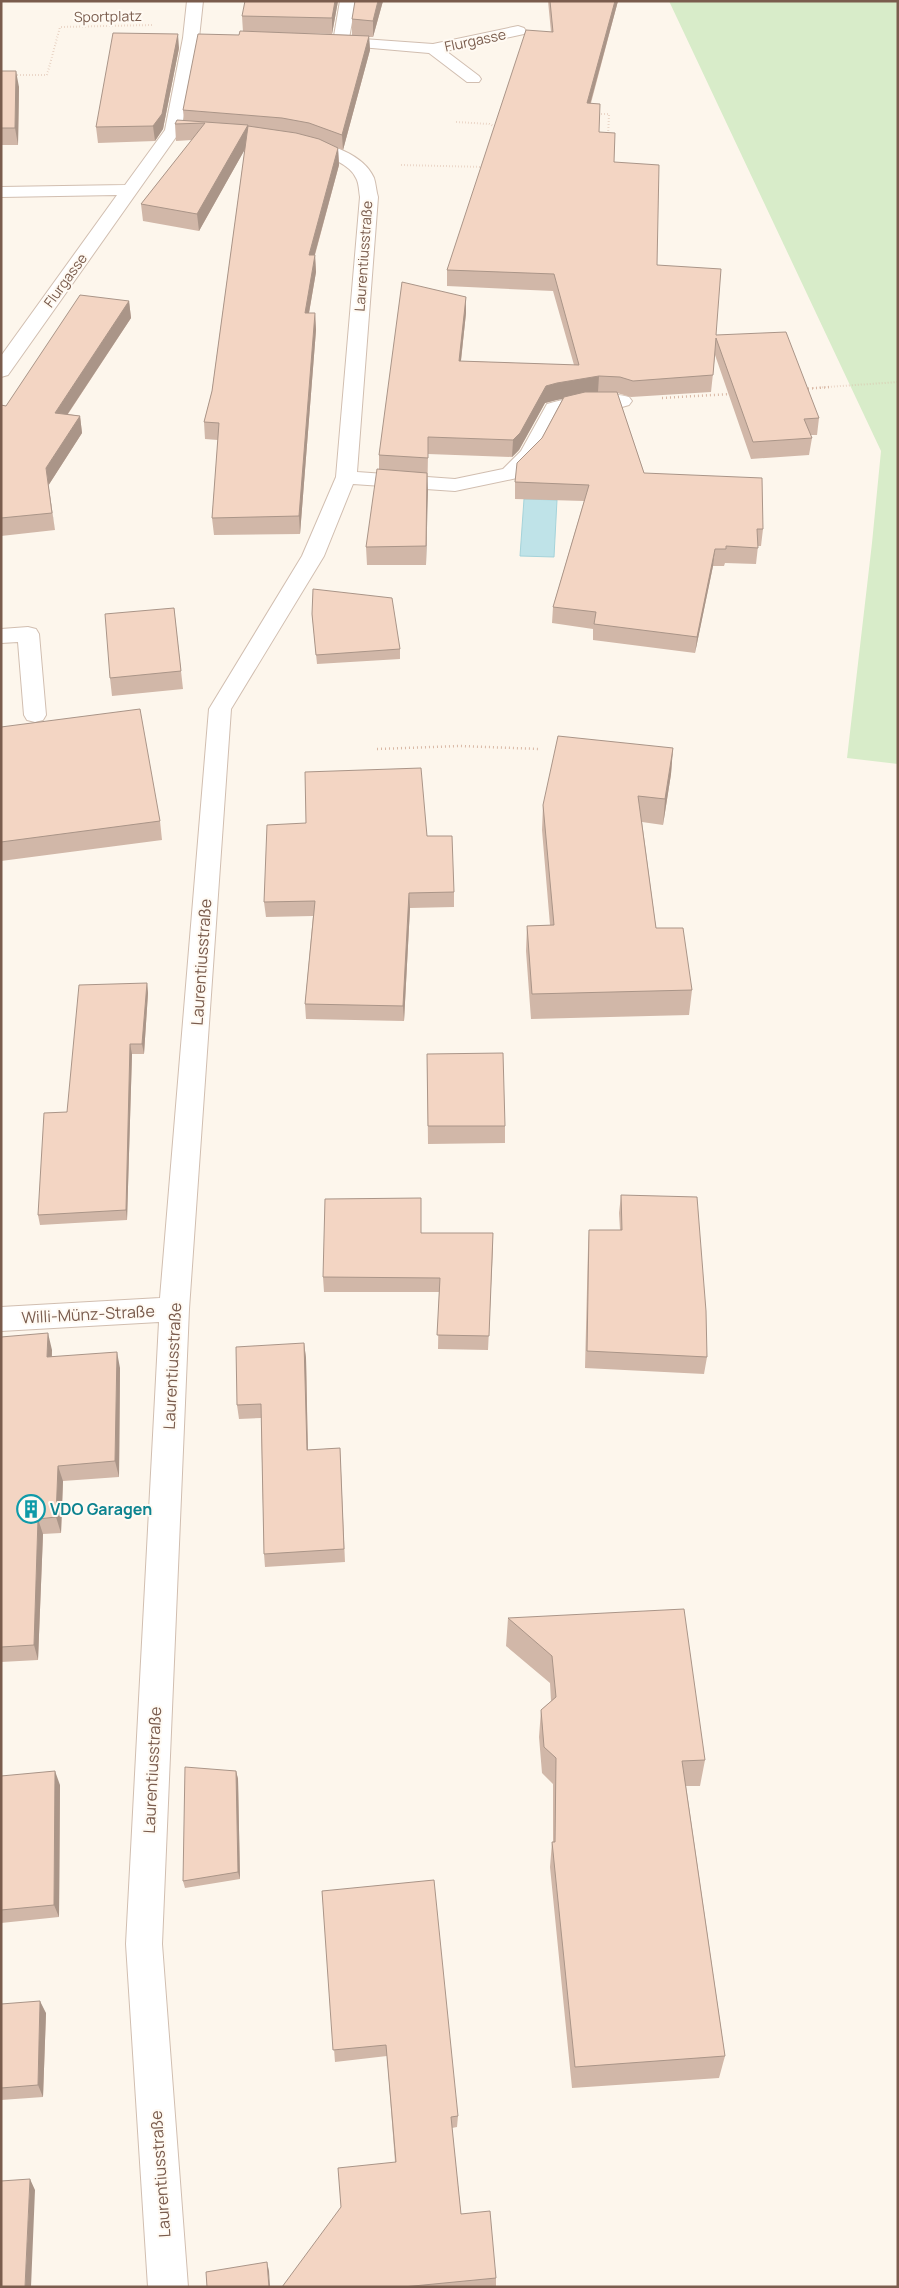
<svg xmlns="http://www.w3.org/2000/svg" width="899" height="2288" font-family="Manrope,sans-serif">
  <rect width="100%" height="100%" fill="#fdf6ec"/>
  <!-- green -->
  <path fill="#d8ecc9" d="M669 1H898V764L847 758 872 543 881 451Z"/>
  <!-- water -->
  <path fill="#bfe3e8" stroke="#a5d3da" d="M524 499 557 500 554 557 520 556Z"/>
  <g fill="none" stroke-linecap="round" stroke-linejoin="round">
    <defs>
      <path id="minor" d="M187 1H203L199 38 181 130 8 375 1 377V356L117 195 1 197V187L125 185 165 130 183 38Z
        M340 1H356L349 38 433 44 518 26 524 28 526 31 524 34 446 51 479 76 481 79 479 82H467L429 53 326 44 324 41 326 38 334 36Z
        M304 139C328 144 363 153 374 178 376 184 376 191 378 197L357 472 455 479 503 469 521 451 547 404C574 397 601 390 629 397L632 401 629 405 622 407 584 406 562 412 540 454 517 478 455 491 353 484 324 556 231 709 189 1309 162 1944 188 2287H148L126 1944 159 1322 1 1331V1307L160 1298 209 709 302 556 336 477 360 197C359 191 359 183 356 178 349 161 315 152 298 148L296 144 298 140Z
        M28 627 36 629 39 634 46 715 43 720 35 722 27 720 24 715 18 642 1 643V629Z"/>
    </defs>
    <!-- minor casing -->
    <use href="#minor" stroke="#d1beb0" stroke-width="2"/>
    <!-- path-far1 -->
    <path stroke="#d9b8a5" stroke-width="2" stroke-dasharray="0.5 2.5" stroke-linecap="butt" d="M14 75H47L60 27 153 25
      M598 114H609L608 136
      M456 122 489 124 498 128
      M401 165 483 167
      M813 388 898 382"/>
    <!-- path -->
    <path stroke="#d9b8a5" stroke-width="2.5" stroke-dasharray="1 3" stroke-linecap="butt" d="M804 389 830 387
      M662 398 730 394
      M377 749 460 746 540 749"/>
    <!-- minor -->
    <use href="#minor" fill="#fff" fill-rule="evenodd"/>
  </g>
  <!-- wall -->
  <path fill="#d1b7a8" d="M338 1 332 34 289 33 352 35V19L383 1 373 37H369L370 50 343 150 334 146 338 148 339 165 315 255 316 272 309 313H315L316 330 300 534 214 535 212 518 218 440 205 439 204 422 212 391 245 149 199 231 143 221 141 204 192 140 176 141 175 124 184 120 183 110 239 35 243 32 242 16Z
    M548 1H618L591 103 599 132 614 162 657 265 716 335 819 418 817 435H810L812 438 809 455 751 459 715 355 711 392 631 397 617 393 644 473 763 529 761 546H758L756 564 725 563 724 566H713L695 653 593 640V629L552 623 553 607 584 501 515 499V482L542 438 563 398 545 403 519 450 512 457 428 454 426 565H367L366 547 379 470V455L466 297V313L461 361 574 365 553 291 447 286V270L551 32Z
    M179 48 163 129 155 141 98 143 96 127Z
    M1 71 19 87 18 145H1Z
    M129 301 131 318 68 414 80 416 82 433 48 486 55 530 1 536V405L6 406Z
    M174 608 183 689 112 696 110 678Z
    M312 614 400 649V659L317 664Z
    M1 727 160 821 162 840 1 861Z
    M673 748 671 774 663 825 642 822 656 928 692 990 689 1015 531 1019 526 951 527 926 550 925 542 830 543 805Z
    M427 836 454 892V907L410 908 404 1021 306 1019 305 1004 313 916 266 917 264 902Z
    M147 983 148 993 144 1054H132L127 1220 40 1225 38 1215 67 1112Z
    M427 1054 505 1126V1143L428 1144Z
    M621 1195 707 1357 704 1374 585 1368 588 1248 589 1230H620L619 1213Z
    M421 1233 493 1248 488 1350 438 1349 439 1292H324L323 1277Z
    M1 1337 52 1350V1356L120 1368 119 1477 63 1481 61 1533 43 1534 38 1660 1 1662Z
    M304 1343 306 1358 308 1450 340 1448 345 1562 265 1567 264 1554 261 1418 239 1419 237 1405Z
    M508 1618 705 1760 700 1786H686L725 2056 719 2078 572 2088 550 1867 552 1842H553V1784L542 1773 539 1737 541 1710 551 1701 550 1683 506 1646Z
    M236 1771 238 1779 240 1879 185 1888 183 1881Z
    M1 1776 60 1785 59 1917 1 1923Z
    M322 1891 458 2116 457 2127 452 2128 461 2214 496 2278V2287H282L395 2162 387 2056 335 2062Z
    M1 2004 46 2013 43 2097 1 2100Z"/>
  <!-- shaded-wall -->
  <path fill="#aa9588" d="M335 1H338L332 34V18Z
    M378 1H383L373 37V21Z
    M615 1H618L586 119 587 103Z
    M178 34 179 48 163 129 155 141 153 126Z
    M369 36 370 50 343 150 342 135Z
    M16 71 19 87 18 145 15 128Z
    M248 125 249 142 199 231 197 214Z
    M338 148 339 165 310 272 309 255Z
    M315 255 316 272 306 330 305 313Z
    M466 297V313L459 378V361Z
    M129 301 131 318 57 430 55 413Z
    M315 313 316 330 300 534 299 516Z
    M599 376 598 392 557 400 545 403 519 450 512 457 513 440 546 386 557 383Z
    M80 416 82 433 48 486 55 530 46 468Z
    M427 473 428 491 426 565V546Z
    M715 549 713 566 695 653 697 637Z
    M673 748 671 774 663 825 665 799Z
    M409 893 410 908 404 1021 403 1006Z
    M147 983 148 993 144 1054 142 1044Z
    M130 1044 132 1054 127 1220 126 1210Z
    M48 1333 52 1350 51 1373 47 1357Z
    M304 1343 306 1358 308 1464 307 1450Z
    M117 1352 120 1368 119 1477 115 1461Z
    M58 1466 63 1481 61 1533 56 1517Z
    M38 1519 43 1534 38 1660 34 1645Z
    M55 1771 60 1785 59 1917 54 1905Z
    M236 1771 238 1779 240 1879 238 1872Z
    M40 2001 46 2013 43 2097 38 2085Z
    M30 2179 35 2190 31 2287H25Z
    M267 2262 269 2271 270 2287H269Z"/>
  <!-- building -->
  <path fill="#f3d5c3" stroke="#aa9588" d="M245 1H335L332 18 242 16Z
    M355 1H378L373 21 352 19Z
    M550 1H615L587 103 600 104 599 132 615 133 614 162 659 165 657 265 721 269 716 335 786 332 819 418 804 419 812 438 753 442 716 338 713 375 633 381 620 377 599 376 557 383 546 386 520 433 513 440 428 437V458L379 455 402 282 466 297 459 361 579 365 554 274 447 270 526 30 553 32Z
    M240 31 369 36 342 135 309 123 282 118 183 110 198 34 239 35Z
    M113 33 178 34 162 114 153 126 96 127Z
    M1 71H16L15 128H1Z
    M177 120 248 125 197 214 141 204 205 123 175 124Z
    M248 126 296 133 319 139 338 148 309 255H315L305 313H315L299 516 212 518 219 423 204 422 212 391Z
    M80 295 129 301 55 413 80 416 46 468 52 513 1 518V405L6 406Z
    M585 392H617L644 473 762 478 763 529H757L758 548 726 546V549H715L697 637 594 624 596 612 553 607 589 485 515 482 517 463 542 438 564 397Z
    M377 469 427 473 426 546 366 547Z
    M313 589 392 598 400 649 316 655 312 614Z
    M174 608 181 671 110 678 105 614Z
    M140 709 160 821 1 842V727Z
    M558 736 673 748 665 799 638 796 656 928H683L692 990 532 994 527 926 554 925 543 805Z
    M421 768 427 836H452L454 892 409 893 403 1006 305 1004 315 901 264 902 267 825 306 823 305 772Z
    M147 983 142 1044H130L126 1210 38 1215 44 1113 67 1112 79 985Z
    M503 1053 505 1126H428L427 1054Z
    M621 1195 697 1197 706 1311 707 1357 587 1351 589 1230H622Z
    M421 1198V1233H493L489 1336 437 1335 440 1278 323 1277 325 1199Z
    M48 1333 47 1357 117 1352 115 1461 58 1466 56 1517 38 1519 34 1645 1 1647V1337Z
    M304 1343 307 1450 340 1448 344 1549 264 1554 261 1404 237 1405 236 1347Z
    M684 1609 705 1760 682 1761 725 2056 575 2067 552 1842H555L556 1758 544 1747 541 1710 556 1697 552 1656 508 1618Z
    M185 1767 236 1771 238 1872 183 1881Z
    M55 1771 54 1905 1 1910V1776Z
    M434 1880 458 2116 451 2117 461 2214 490 2211 496 2278 403 2287H282L341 2207 338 2168 396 2162 386 2045 333 2050 322 1891Z
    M40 2001 38 2085 1 2088V2004Z
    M30 2179 25 2287H1V2181Z
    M267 2262 269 2287H207L206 2272Z"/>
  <!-- icons -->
  <defs>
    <symbol id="building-ring" viewBox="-11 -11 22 22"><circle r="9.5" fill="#fffaf3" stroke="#0f9aa8" stroke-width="1.5"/><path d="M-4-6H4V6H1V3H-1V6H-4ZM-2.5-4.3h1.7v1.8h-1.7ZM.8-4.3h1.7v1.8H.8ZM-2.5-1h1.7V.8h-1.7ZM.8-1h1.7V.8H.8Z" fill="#0f9aa8"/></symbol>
  </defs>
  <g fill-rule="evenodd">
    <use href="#building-ring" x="15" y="1493" width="32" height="32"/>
  </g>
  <g text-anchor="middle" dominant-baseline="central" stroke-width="4" stroke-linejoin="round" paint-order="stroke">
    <!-- far-street labels -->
    <g font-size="14" fill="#7a5c4d" stroke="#fffaf3">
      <text transform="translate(108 16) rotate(-1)">Sportplatz</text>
      <text transform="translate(475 40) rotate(-12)">Flurgasse</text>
      <text transform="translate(363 256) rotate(-86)">Laurentiusstraße</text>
      <text transform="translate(65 280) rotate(-54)">Flurgasse</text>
    </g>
    <!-- street labels -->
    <g font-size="16" fill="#7a5c4d" stroke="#fffaf3">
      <text transform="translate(201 962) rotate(-86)">Laurentiusstraße</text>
      <text transform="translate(88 1314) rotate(-3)">Willi-Münz-Straße</text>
      <text transform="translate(172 1366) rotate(-87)">Laurentiusstraße</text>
      <text transform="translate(152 1770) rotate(-87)">Laurentiusstraße</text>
      <text transform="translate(160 2174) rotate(-94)">Laurentiusstraße</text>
    </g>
    <!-- culture labels -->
    <g font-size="16" font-weight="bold" fill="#0d838f" stroke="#fffaf3" text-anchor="start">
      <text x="50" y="1509">VDO Garagen</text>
    </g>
  </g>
  <!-- border -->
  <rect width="899" height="2288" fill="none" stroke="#7a5c4d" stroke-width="5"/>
</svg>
